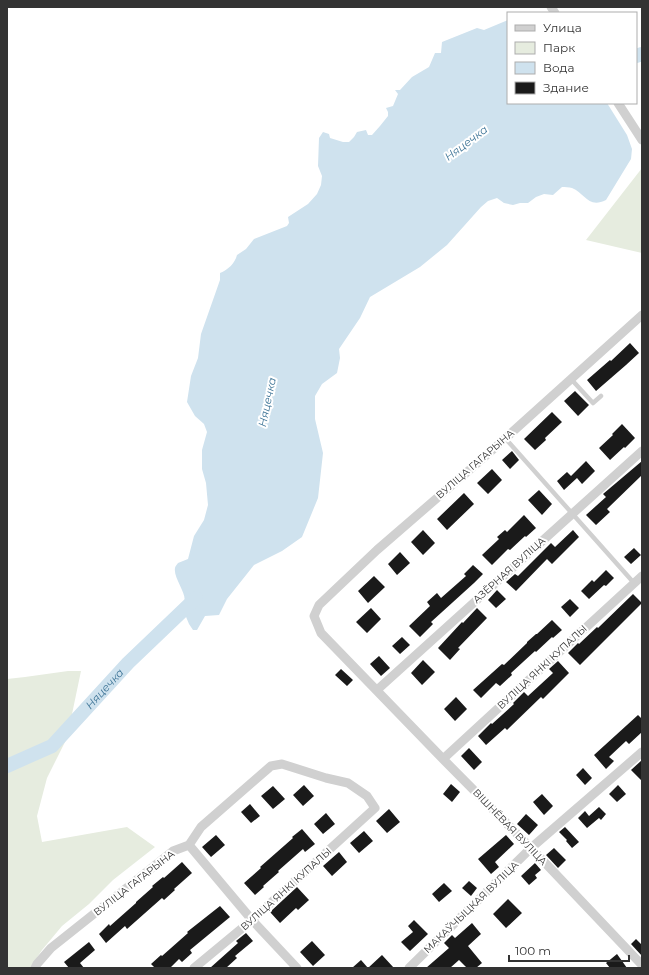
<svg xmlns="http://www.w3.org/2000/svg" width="649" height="975" font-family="Montserrat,sans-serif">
  <rect width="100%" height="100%" fill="#fff"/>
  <!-- green -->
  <path fill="#e6ecdf" d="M642 168V253L586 240Z
    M68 671H81L67 738 47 778 37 816 42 842 127 827 155 847 113 880 89 904 62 926 42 950 30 968H7V679L25 677Z"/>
  <!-- water -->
  <path fill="#cfe2ee" d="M508 20V103H607L627 135 632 149 631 159 606 200C588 209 585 193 572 188 569 187 565 187 562 187L553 195 544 194 536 197 528 203H520L513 205 504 203 497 198 488 201 481 207 447 245 420 267 370 297 360 318 339 349 340 358 337 373 322 384 315 396V419L323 453 318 498 302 537 282 551 254 565 227 599 219 615 205 616 197 630H193L189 624 184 612 178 609C179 608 181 607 183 605 190 596 173 579 175 568 175 566 177 565 178 563L188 559 194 536 204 520 208 505 206 483 202 469V450L207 432 204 424 195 416 187 402 191 376 198 358 201 334 220 280V273C228 270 235 263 237 255L246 249 254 239 287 226 289 223 288 217 308 204 317 194 321 185 322 176 318 166 319 138 323 132 329 134 330 138 343 142H349L354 137 357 132 366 130 368 135H372L380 126 388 116V112L386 108 393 106 398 94 395 90H400L412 77 429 67 435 53H441L442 42 477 28 484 30Z"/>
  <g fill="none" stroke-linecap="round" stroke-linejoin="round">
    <!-- river -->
    <g stroke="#cfe2ee" stroke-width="14">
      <path d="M636 56 642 54"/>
      <path id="s1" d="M7 766 52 746 128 663 196 598"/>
    </g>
  </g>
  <!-- building -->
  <path fill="#1a1a1a" d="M630 343 639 353 626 365 596 391 587 380 610 360 611 361Z
    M575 391 589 405 578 416 564 401Z
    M552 412 562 422 545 438 546 440 535 450 524 439Z
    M622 424 635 438 625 448 624 447 610 460 599 448 613 435 612 434Z
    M512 451 519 460 510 469 502 460Z
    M586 461 595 471 582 484 577 478 564 490 557 481 567 472 571 476Z
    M642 461V475L607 509 610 512 596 525 586 515 606 497 603 494Z
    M492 469 502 480 488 494 477 483Z
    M539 490 552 504 542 515 528 500Z
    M464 493 474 504 447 530 437 519Z
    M524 515 536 528 526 537 525 536 510 550 508 549 492 565 482 555 499 539 497 537 505 530 507 532Z
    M423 530 435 543 423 555 411 542Z
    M573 530 579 537 552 564 547 559 516 591 506 582 515 574 518 576 551 543 555 547Z
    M634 548 641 555 631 564 624 557Z
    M400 552 410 563 397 575 388 564Z
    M473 565 483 574 474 583 431 622 433 624 420 637 409 626 430 606 427 602 437 593 441 598 466 576 464 574Z
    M606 570 614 578 606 586 604 585 589 599 581 591 592 580 594 582Z
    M374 576 385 587 368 603 358 591Z
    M497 590 506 599 496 608 488 600Z
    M633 594 642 603 580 665 568 653 578 643 579 644 597 627 598 628Z
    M570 599 579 608 570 617 561 607Z
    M371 608 381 619 367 633 356 622Z
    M477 608 487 618 458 648 460 649 450 660 438 648 462 622 463 623Z
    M552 620 562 630 553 638 552 637 536 652 535 651 511 673 512 675 500 686 496 683 481 698 473 690 502 664 504 665 527 643V642L536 634H537Z
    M402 637 410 645 400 654 392 646Z
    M379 656 390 668 381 676 370 664Z
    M423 660 435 672 422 685 411 673Z
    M558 661 569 673 543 699 541 697 507 730 505 728 486 745 478 736 491 723 492 724 514 704 513 703 524 692 528 696 553 673 549 669Z
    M341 669 353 680 347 686 335 675Z
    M456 697 467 709 455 721 444 709Z
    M638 715 642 719V732L629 744 626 741 609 757 614 761 606 769 594 755Z
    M469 748 482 762 474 770 461 756Z
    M642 760V781L631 770Z
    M583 768 592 778 585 785 576 775Z
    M451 784 460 792 452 802 443 794Z
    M304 785 314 796 303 806 293 795Z
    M618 785 626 794 617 802 609 794Z
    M273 786 285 799 273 809 261 796Z
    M542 794 553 806 544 815 533 802Z
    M250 804 260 816 251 823 241 812Z
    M599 807 606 814 601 820 599 818 587 828 578 818 585 811 589 816Z
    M389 809 400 822 387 833 376 821Z
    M326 813 335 824 323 834 314 824Z
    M526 814 538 825 529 835 517 824Z
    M565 827 579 842 572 848 566 841 567 840 559 832Z
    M302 829 315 844 305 852 303 849 278 871 279 872 263 886 264 887 255 895 244 883 261 868 260 867 293 838 292 837Z
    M364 831 373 841 359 853 350 843Z
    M216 835 225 845 211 857 202 847Z
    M506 835 514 844 495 862 499 867 491 874 478 859Z
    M554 848 566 860 558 868 546 855Z
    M339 852 347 862 332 876 323 866Z
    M182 862 192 873 174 889 175 890 164 900 162 898 127 929 125 926 106 943 99 934 109 924 110 926 136 903V902L153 887 152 886 163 877 164 878Z
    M535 863 541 870 535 875 537 878 529 885 521 876Z
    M469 881 477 888 471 896 462 888Z
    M444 883 452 891 439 902 432 894Z
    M297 887 309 900 298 910 296 908 280 923 270 912Z
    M508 899 522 913 506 928 493 914Z
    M220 906 230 917 190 950 192 953 182 962 179 959 170 968H155L151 964 161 955 162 956 188 933 187 932Z
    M414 920 428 934 410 951 401 942 413 932 408 926Z
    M472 923 481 934 468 946 482 963 476 968H467L459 960 450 968H426L449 948 444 943 452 935 455 938Z
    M246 933 253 941 235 956 237 958 226 968H210L238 943 236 941Z
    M636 939 642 945V956L631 944Z
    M312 941 325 955 313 966 300 952Z
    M89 942 95 950 80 963 84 968H69L64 962Z
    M617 954 627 968H610L606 963Z
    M382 955 394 968H352L361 960 368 968Z"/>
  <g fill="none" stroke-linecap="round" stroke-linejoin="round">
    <!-- lane -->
    <path stroke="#d0d0d0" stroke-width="4.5" d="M571 379 593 403 601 396
      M505 438 634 583"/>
    <!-- street -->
    <path stroke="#d0d0d0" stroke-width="9" d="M551 7 555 13
      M618 103 642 140
      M642 315 489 453 377 550 319 605 314 616 321 633 443 759 531 848 642 965
      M377 690 642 451
      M443 759 642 576
      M189 845 252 920 297 968
      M35 968 37 964 51 948 173 851 189 845 201 827 271 766 282 764 326 778 348 783 367 796 375 808 252 920 194 968
      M409 968 531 848 642 752"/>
  </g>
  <g text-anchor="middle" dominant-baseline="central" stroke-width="4" stroke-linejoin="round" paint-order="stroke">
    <!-- street labels -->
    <g font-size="10" fill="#333" stroke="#fff">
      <text transform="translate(475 464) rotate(-41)">ВУЛІЦА ГАГАРЫНА</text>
      <text transform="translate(509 570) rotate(-42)">АЗЁРНАЯ ВУЛІЦА</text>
      <text transform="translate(542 667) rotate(-43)">ВУЛІЦА ЯНКІ КУПАЛЫ</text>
      <text transform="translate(510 827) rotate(46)">ВІШНЁВАЯ ВУЛІЦА</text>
      <text transform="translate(134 883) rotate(-38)">ВУЛІЦА ГАГАРЫНА</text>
      <text transform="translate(286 889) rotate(-42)">ВУЛІЦА ЯНКІ КУПАЛЫ</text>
      <text transform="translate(471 907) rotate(-44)">МАКАЎЧЫЦКАЯ ВУЛІЦА</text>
    </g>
    <!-- water labels -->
    <g font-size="11" font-style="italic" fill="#3f7597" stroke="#fff">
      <text transform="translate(466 143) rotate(-37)">Няцечка</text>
      <text transform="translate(267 402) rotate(-78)">Няцечка</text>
      <text stroke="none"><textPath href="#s1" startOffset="127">Няцечка</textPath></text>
    </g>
  </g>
  <!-- border -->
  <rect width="649" height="975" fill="none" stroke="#333333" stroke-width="16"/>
  <!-- legend -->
  <rect x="507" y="12" width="130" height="92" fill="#ffffff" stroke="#adadad"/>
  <rect x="515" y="25" width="20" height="6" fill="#d0d0d0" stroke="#adadad"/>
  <text x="543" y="32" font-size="12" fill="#333333">Улица</text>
  <rect x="515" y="42" width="20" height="12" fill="#e6ecdf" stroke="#adadad"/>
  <text x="543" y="52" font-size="12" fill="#333333">Парк</text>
  <rect x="515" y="62" width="20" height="12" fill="#cfe2ee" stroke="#adadad"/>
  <text x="543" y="72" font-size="12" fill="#333333">Вода</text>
  <rect x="515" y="82" width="20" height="12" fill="#1a1a1a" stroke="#adadad"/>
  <text x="543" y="92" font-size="12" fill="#333333">Здание</text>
  <!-- scale -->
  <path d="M509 955v6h120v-6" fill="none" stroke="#333333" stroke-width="2"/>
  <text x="515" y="955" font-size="12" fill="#333333" stroke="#ffffff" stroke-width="3" paint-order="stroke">100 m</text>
</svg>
